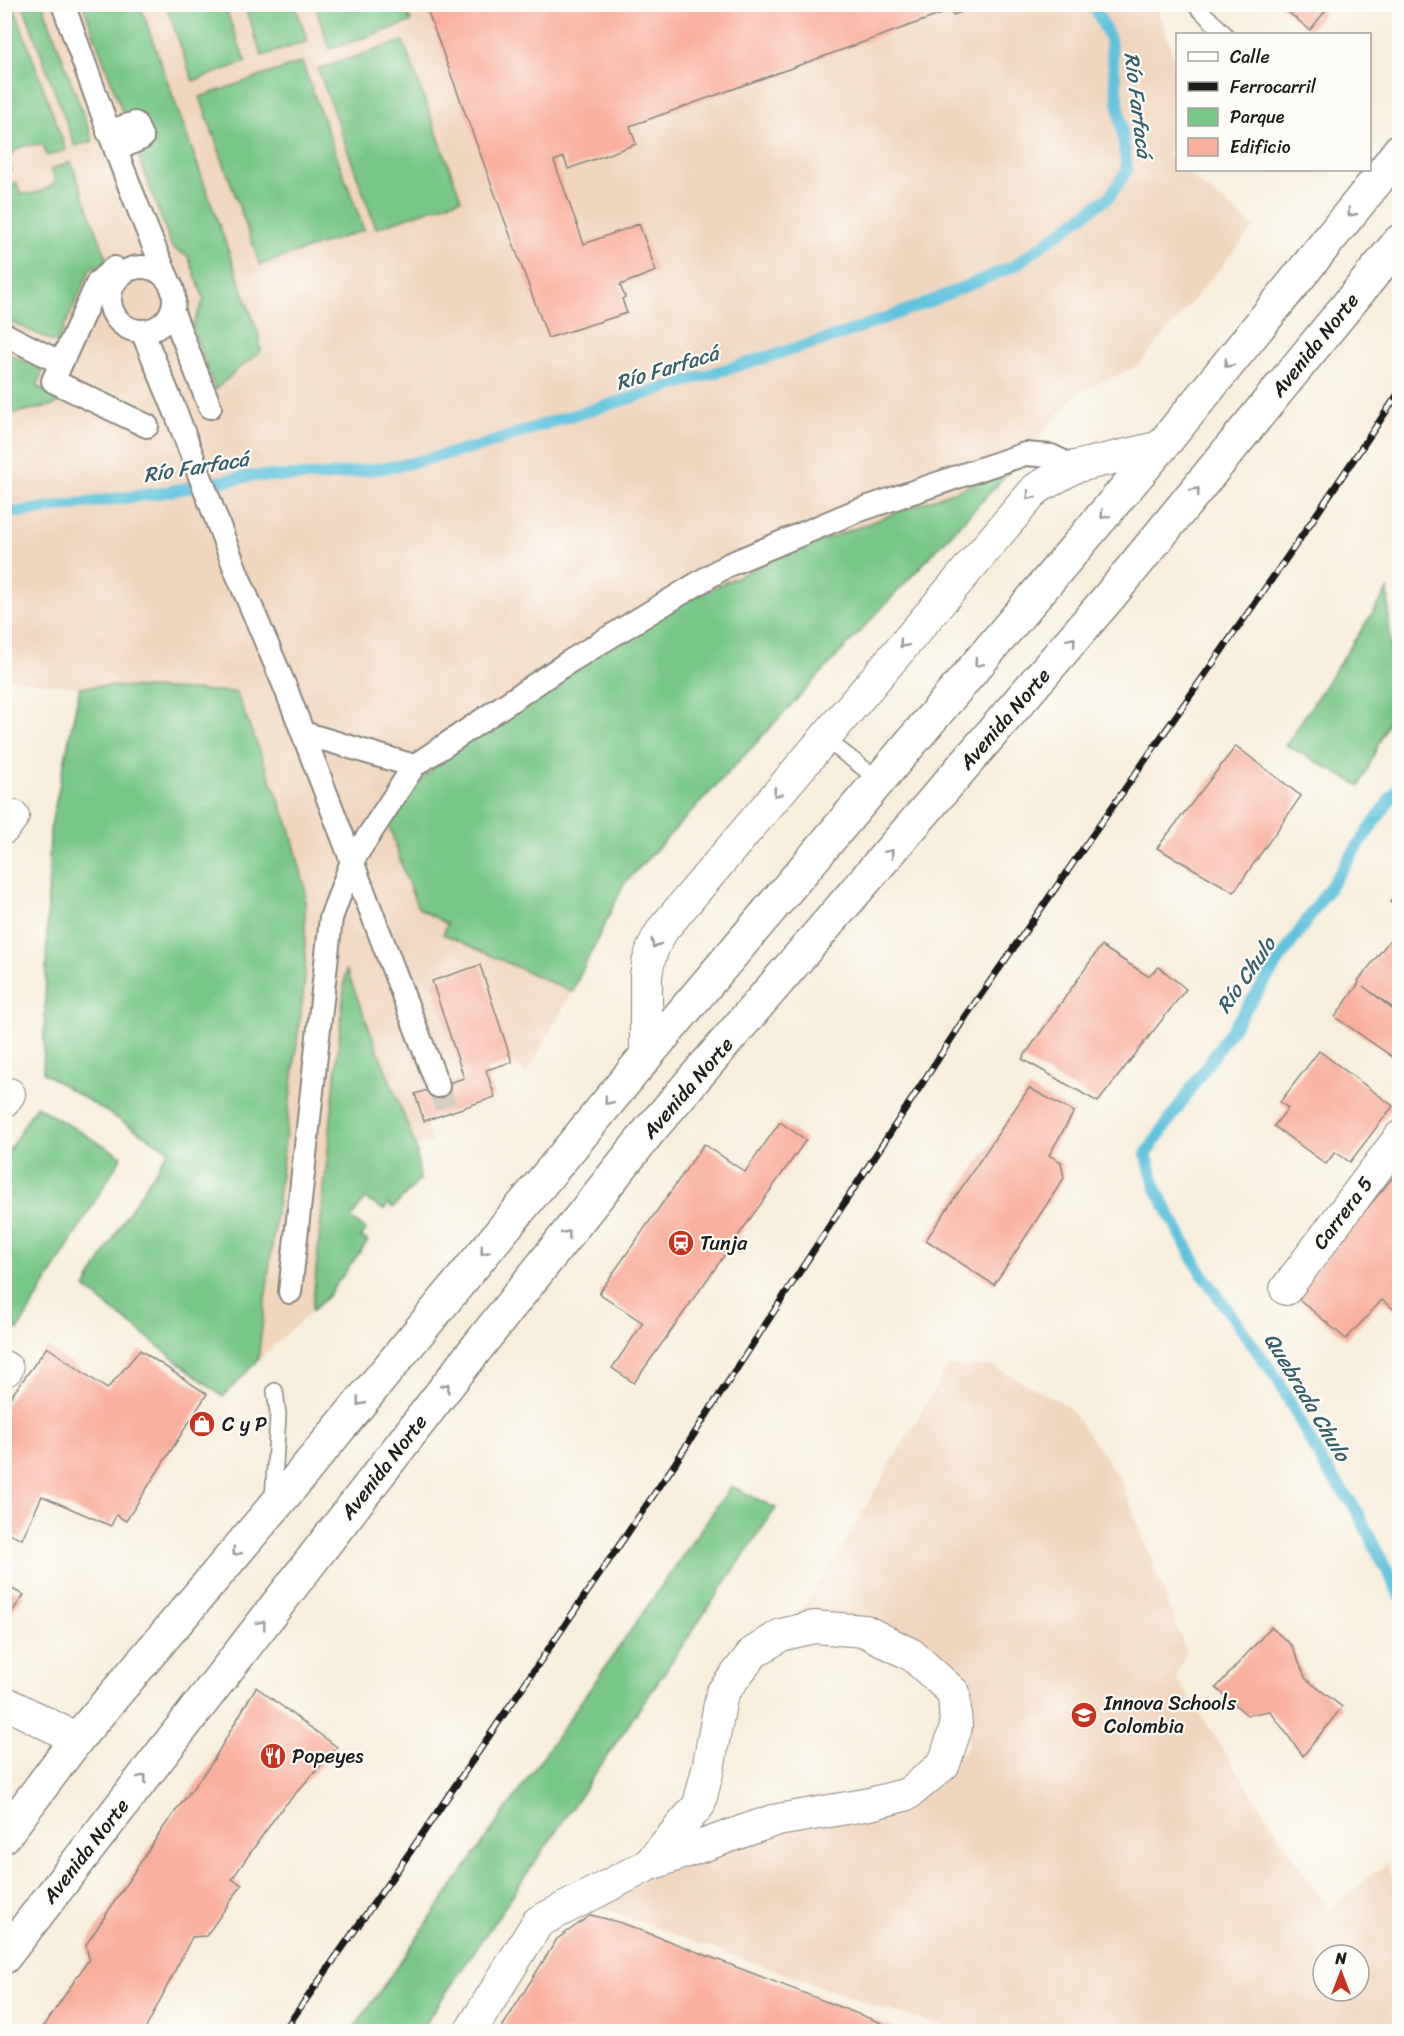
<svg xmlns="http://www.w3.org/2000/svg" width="1404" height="2036" font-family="Sriracha,sans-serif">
  <rect width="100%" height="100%" fill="#fdfcf7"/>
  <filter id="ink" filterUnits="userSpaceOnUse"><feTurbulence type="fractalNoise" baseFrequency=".0167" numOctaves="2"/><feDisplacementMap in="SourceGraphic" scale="12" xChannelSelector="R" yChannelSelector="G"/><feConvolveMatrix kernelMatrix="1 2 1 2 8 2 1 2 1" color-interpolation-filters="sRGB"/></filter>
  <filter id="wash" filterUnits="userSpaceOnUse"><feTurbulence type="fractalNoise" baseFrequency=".008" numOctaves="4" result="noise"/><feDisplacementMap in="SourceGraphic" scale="24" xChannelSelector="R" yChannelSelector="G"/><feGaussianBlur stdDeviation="1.35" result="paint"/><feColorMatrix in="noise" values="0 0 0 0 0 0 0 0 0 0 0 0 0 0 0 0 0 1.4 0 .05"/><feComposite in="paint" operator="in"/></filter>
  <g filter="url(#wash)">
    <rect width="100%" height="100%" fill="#f7eedc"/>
    <!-- built -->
    <path fill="#f1d5bd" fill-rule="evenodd" d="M5 5H1157L1174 58 1176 91 1174 128 1167 156 1177 164 1178 170H1184L1254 227 1138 366 1078 392 1011 470 624 884 572 992 527 1074 512 1062 487 1070 495 1097 424 1121 432 1142 416 1147 420 1180 393 1208 388 1204 384 1210 365 1199 351 1218 366 1230 361 1237 368 1241 365 1247 327 1297 258 1360 223 1397 85 1288 125 1218 169 1150 43 1073 50 830 80 688 5 678Z
      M948 1366 994 1367 1068 1406 1122 1481 1186 1651 1176 1678 1328 1909 1387 1863 1399 1897V2031H960L874 2006 598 1907 640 1881 774 1831 938 1786 968 1746 966 1685 795 1619 839 1552ZM1323 1955H1359V1991H1323Z"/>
    <!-- green -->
    <path fill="#78c787" stroke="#4a7252" stroke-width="1.5" d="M13 4 66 150 47 156 43 145C28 144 18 145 8 158L12 170 5 173V5Z
      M23 5H43L93 141 75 146Z
      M83 5H140L258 333 261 351 238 369 215 390 192 327 204 299 188 256 172 248 137 152 148 147C153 130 149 122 136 112L124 116Z
      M166 5H224L246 62 193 81Z
      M244 5H295L308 41 262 56Z
      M315 5H405L411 22 330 49Z
      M403 41 461 199 376 228 318 69Z
      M302 62 364 230 260 265 200 97Z
      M71 162 108 262 91 268 57 343 5 319V186L16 182 21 194C36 194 45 192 56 181L51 169Z
      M5 352 43 370 37 387 60 395 55 405 5 415Z
      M1011 470 624 884 572 992 443 934 447 924 418 908 406 878 388 822 411 788 460 747 646 619 784 555Z
      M1388 589 1393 711 1360 786 1286 745Z
      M104 686 236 692 290 828 305 888V978L258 1360 223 1397 85 1288 125 1218 169 1150 43 1073 50 830 80 687Z
      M346 969 416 1147 420 1180 393 1208 388 1204 384 1210 365 1199 351 1218 366 1230 361 1237 368 1241 327 1297 312 1311Z
      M36 1106 122 1156 18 1330 5 1322V1156Z
      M731 1486 776 1508 420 2031H352Z"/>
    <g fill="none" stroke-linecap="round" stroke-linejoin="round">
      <!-- stream -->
      <path stroke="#60c3de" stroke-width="12" d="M4 514 160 493 250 476H324L398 466 481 446 548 423 840 335 926 303 1014 266 1110 196 1127 170 1110 39 1093 4
        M1400 785 1146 1154 1157 1191 1200 1271 1278 1380 1324 1466 1354 1506 1400 1596"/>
    </g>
    <g id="blocks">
      <!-- building -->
      <path fill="#f8af9b" d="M425 4H947L950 11 630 126 636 144 568 169 564 157 554 161 584 244 639 224 656 271 620 285 625 297 622 299 627 313 548 338Z
        M949 4H981V5L953 15Z
        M1278 4H1331L1310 30Z
        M1236 746 1301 796 1234 892 1157 848Z
        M1400 889V909L1390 902Z
        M1400 927V1013L1363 986 1400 1015V1062L1335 1017 1359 983 1358 981Z
        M1101 946 1148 976 1159 967 1186 989 1098 1102 1022 1059Z
        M480 965 512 1062 486 1070 495 1097 424 1121 415 1094 464 1078 432 981Z
        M1319 1051 1393 1106 1350 1162 1335 1152 1326 1164 1274 1126 1288 1108 1280 1102Z
        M1029 1088 1074 1112 1049 1155 1061 1162 1064 1178 994 1285 926 1240Z
        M780 1122 806 1140 634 1383 612 1368 643 1323 599 1293 704 1144 745 1172Z
        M1400 1169V1314L1382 1300 1346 1339 1294 1295Z
        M47 1347 107 1389 140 1350 207 1394 126 1521 116 1515 111 1526 42 1496 22 1539 8 1533 4 1542V1406Z
        M4 1585 24 1595 4 1623Z
        M1271 1627 1292 1646 1306 1679 1342 1707 1303 1756 1270 1711 1247 1715 1216 1688Z
        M256 1687 337 1747 279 1812 232 1879 242 1885 206 1936 192 1937 144 2032H40L89 1959 86 1945 163 1828 211 1764Z
        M591 1915 622 1923 905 2032H507L501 2029 557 1939Z"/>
    </g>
  </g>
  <g filter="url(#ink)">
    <use href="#blocks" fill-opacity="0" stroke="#8a857c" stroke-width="1.5"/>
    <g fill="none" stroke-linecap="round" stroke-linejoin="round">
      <!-- pedestrian-tunnel -->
      <path stroke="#d6cebf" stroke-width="22" stroke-dasharray="22 11" stroke-linecap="butt" d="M438 1086 448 1113"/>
      <defs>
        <path id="service" d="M1194 4 1225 34
          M824 738 879 780
          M273 1499 278 1414 275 1391"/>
        <path id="pedestrian" d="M63 4C97 99 130 194 171 286
          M108 132 135 123 142 138 116 150
          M110 299a32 32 0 1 1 64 0a32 32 0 1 1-64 0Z
          M114 268 98 282 53 381 147 426
          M172 310 210 407
          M142 331 176 413 238 576 286 689 438 1086
          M4 334 61 363
          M303 733 414 766
          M290 1292 331 918 352 861 414 766 567 663 728 565 854 512 1025 454 1051 456 1074 467"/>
        <path id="minor" d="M4 814 13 816 4 828
          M646 1056V976C648 958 653 944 663 929L1036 489 1074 467 1161 447
          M4 1101 9 1094
          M1286 1289 1400 1137
          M4 1367 7 1369
          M4 1702 77 1739
          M470 2032 538 1922 648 1865 772 1821 870 1804 908 1794 944 1764 956 1727 954 1693 912 1655 865 1631 814 1627 781 1635 753 1653 722 1693 708 1769 699 1805 648 1865"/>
        <path id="primary" d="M4 1836 77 1739 290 1488 646 1056 1161 447 1378 179 1400 150
          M4 1957 464 1364 650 1130 1109 597 1400 241"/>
      </defs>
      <!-- service casing -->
      <use href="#service" stroke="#8a857c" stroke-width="18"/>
      <!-- pedestrian casing -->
      <use href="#pedestrian" stroke="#8a857c" stroke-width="26"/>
      <!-- minor casing -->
      <use href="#minor" stroke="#8a857c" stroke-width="34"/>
      <!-- primary casing -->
      <use href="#primary" stroke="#8a857c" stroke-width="36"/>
      <!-- service -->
      <use href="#service" stroke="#fff" stroke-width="15"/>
      <!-- pedestrian -->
      <use href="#pedestrian" stroke="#fff" stroke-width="22"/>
      <!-- minor -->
      <use href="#minor" stroke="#fff" stroke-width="32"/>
      <!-- primary -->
      <use href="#primary" stroke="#fff" stroke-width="33"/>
      <defs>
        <path id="rail" d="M283 2032 410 1852 674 1465 966 1016 1297 543 1400 391"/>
      </defs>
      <!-- rail casing -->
      <use href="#rail" stroke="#1c1c1c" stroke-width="7"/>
      <!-- rail -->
      <use href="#rail" stroke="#fdfcf7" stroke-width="4.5" stroke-dasharray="14" stroke-linecap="butt"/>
    </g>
    <!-- one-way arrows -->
    <defs><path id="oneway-chevron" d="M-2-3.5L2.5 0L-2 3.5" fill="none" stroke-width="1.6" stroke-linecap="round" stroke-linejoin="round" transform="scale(1.5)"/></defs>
    <g stroke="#999">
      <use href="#oneway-chevron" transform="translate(1351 213) rotate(129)"/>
      <use href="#oneway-chevron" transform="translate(1228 364) rotate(129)"/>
      <use href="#oneway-chevron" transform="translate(1196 491) rotate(-51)"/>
      <use href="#oneway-chevron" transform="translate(1030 496) rotate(132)"/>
      <use href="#oneway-chevron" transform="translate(1104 515) rotate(130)"/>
      <use href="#oneway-chevron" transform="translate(1072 641) rotate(-49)"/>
      <use href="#oneway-chevron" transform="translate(903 644) rotate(130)"/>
      <use href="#oneway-chevron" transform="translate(978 663) rotate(130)"/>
      <use href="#oneway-chevron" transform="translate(777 793) rotate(130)"/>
      <use href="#oneway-chevron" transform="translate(890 853) rotate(-49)"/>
      <use href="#oneway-chevron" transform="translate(655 944) rotate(116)"/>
      <use href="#oneway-chevron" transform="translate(608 1101) rotate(130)"/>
      <use href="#oneway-chevron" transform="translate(567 1234) rotate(-51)"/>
      <use href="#oneway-chevron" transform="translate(484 1251) rotate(129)"/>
      <use href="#oneway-chevron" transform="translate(446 1387) rotate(-52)"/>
      <use href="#oneway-chevron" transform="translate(360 1402) rotate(129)"/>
      <use href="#oneway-chevron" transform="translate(236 1552) rotate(130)"/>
      <use href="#oneway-chevron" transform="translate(262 1624) rotate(-52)"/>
      <use href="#oneway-chevron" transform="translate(143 1778) rotate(-52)"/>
    </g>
  </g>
  <!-- icons -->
  <defs>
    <symbol id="station-disc" viewBox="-11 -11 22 22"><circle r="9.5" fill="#c8321e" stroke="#fdfcf7"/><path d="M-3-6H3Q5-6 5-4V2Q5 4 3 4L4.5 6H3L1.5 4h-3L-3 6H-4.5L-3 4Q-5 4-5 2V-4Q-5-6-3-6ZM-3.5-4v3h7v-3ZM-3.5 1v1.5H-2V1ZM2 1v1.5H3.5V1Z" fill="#fff"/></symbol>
    <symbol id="shop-disc" viewBox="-11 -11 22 22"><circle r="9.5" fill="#c8321e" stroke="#fdfcf7"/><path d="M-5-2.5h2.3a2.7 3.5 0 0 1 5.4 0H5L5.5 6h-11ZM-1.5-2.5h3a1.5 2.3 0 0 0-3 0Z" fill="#fff"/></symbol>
    <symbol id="school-disc" viewBox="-11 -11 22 22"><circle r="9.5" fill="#c8321e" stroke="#fdfcf7"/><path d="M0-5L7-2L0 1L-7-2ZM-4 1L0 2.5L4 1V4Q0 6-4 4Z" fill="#fff"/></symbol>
    <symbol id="restaurant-disc" viewBox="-11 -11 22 22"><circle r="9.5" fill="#c8321e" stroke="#fdfcf7"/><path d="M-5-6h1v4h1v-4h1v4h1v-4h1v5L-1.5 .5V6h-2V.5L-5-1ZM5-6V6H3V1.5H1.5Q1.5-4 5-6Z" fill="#fff"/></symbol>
  </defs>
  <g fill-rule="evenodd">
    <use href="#station-disc" x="666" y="1228" width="30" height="30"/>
    <use href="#shop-disc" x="187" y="1409" width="30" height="30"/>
    <use href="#school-disc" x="1069" y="1700" width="30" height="30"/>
    <use href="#restaurant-disc" x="258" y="1741" width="30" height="30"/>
  </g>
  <g text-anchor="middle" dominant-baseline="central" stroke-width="4.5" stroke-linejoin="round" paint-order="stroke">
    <!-- street labels -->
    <g font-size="20" fill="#1c1c1c" stroke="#fdfcf7">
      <text transform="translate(1315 345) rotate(-51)">Avenida Norte</text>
      <text transform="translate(1005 719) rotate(-49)">Avenida Norte</text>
      <text transform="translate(688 1088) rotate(-49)">Avenida Norte</text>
      <text transform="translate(1343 1213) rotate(-53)">Carrera 5</text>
      <text transform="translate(384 1467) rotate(-52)">Avenida Norte</text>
      <text transform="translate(86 1851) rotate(-52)">Avenida Norte</text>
    </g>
    <!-- poi labels -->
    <g font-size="20" fill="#1c1c1c" stroke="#fdfcf7" text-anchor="start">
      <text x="700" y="1243">Tunja</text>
      <text x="222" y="1424">C y P</text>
      <text x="1104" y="1703">Innova Schools<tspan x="1104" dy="23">Colombia</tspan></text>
      <text x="292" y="1756">Popeyes</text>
    </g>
    <!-- water labels -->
    <g font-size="21" font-style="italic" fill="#375f6a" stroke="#fdfcf7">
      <text transform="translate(1138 105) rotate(83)">Río Farfacá</text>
      <text transform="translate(667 368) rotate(-17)">Río Farfacá</text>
      <text transform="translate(196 467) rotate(-9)">Río Farfacá</text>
      <text transform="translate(1246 975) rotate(-55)">Río Chulo</text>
      <text transform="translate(1307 1397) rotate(59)">Quebrada Chulo</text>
    </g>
  </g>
  <!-- margin -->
  <rect width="1404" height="2036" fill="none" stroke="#fdfcf7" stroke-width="24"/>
  <!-- legend -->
  <rect x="1176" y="33" width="195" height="138" fill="#fdfcf7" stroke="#a3a29f" stroke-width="1.5"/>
  <rect x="1188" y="52" width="30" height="9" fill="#ffffff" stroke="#a3a29f" stroke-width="1.5"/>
  <text x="1230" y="63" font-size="18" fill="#1c1c1c">Calle</text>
  <rect x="1188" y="82" width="30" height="9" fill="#1c1c1c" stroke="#a3a29f" stroke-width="1.5"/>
  <text x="1230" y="93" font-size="18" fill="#1c1c1c">Ferrocarril</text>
  <rect x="1188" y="108" width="30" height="18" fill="#78c787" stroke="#a3a29f" stroke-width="1.5"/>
  <text x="1230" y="123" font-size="18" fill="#1c1c1c">Parque</text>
  <rect x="1188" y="138" width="30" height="18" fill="#f8af9b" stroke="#a3a29f" stroke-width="1.5"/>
  <text x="1230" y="153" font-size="18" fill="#1c1c1c">Edificio</text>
  <!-- north arrow -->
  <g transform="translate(1341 1973)"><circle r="28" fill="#fdfcf7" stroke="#a3a29f" stroke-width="1.5"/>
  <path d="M0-4.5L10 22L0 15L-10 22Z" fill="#c8321e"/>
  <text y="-9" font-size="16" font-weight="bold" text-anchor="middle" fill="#1c1c1c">N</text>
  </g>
</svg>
